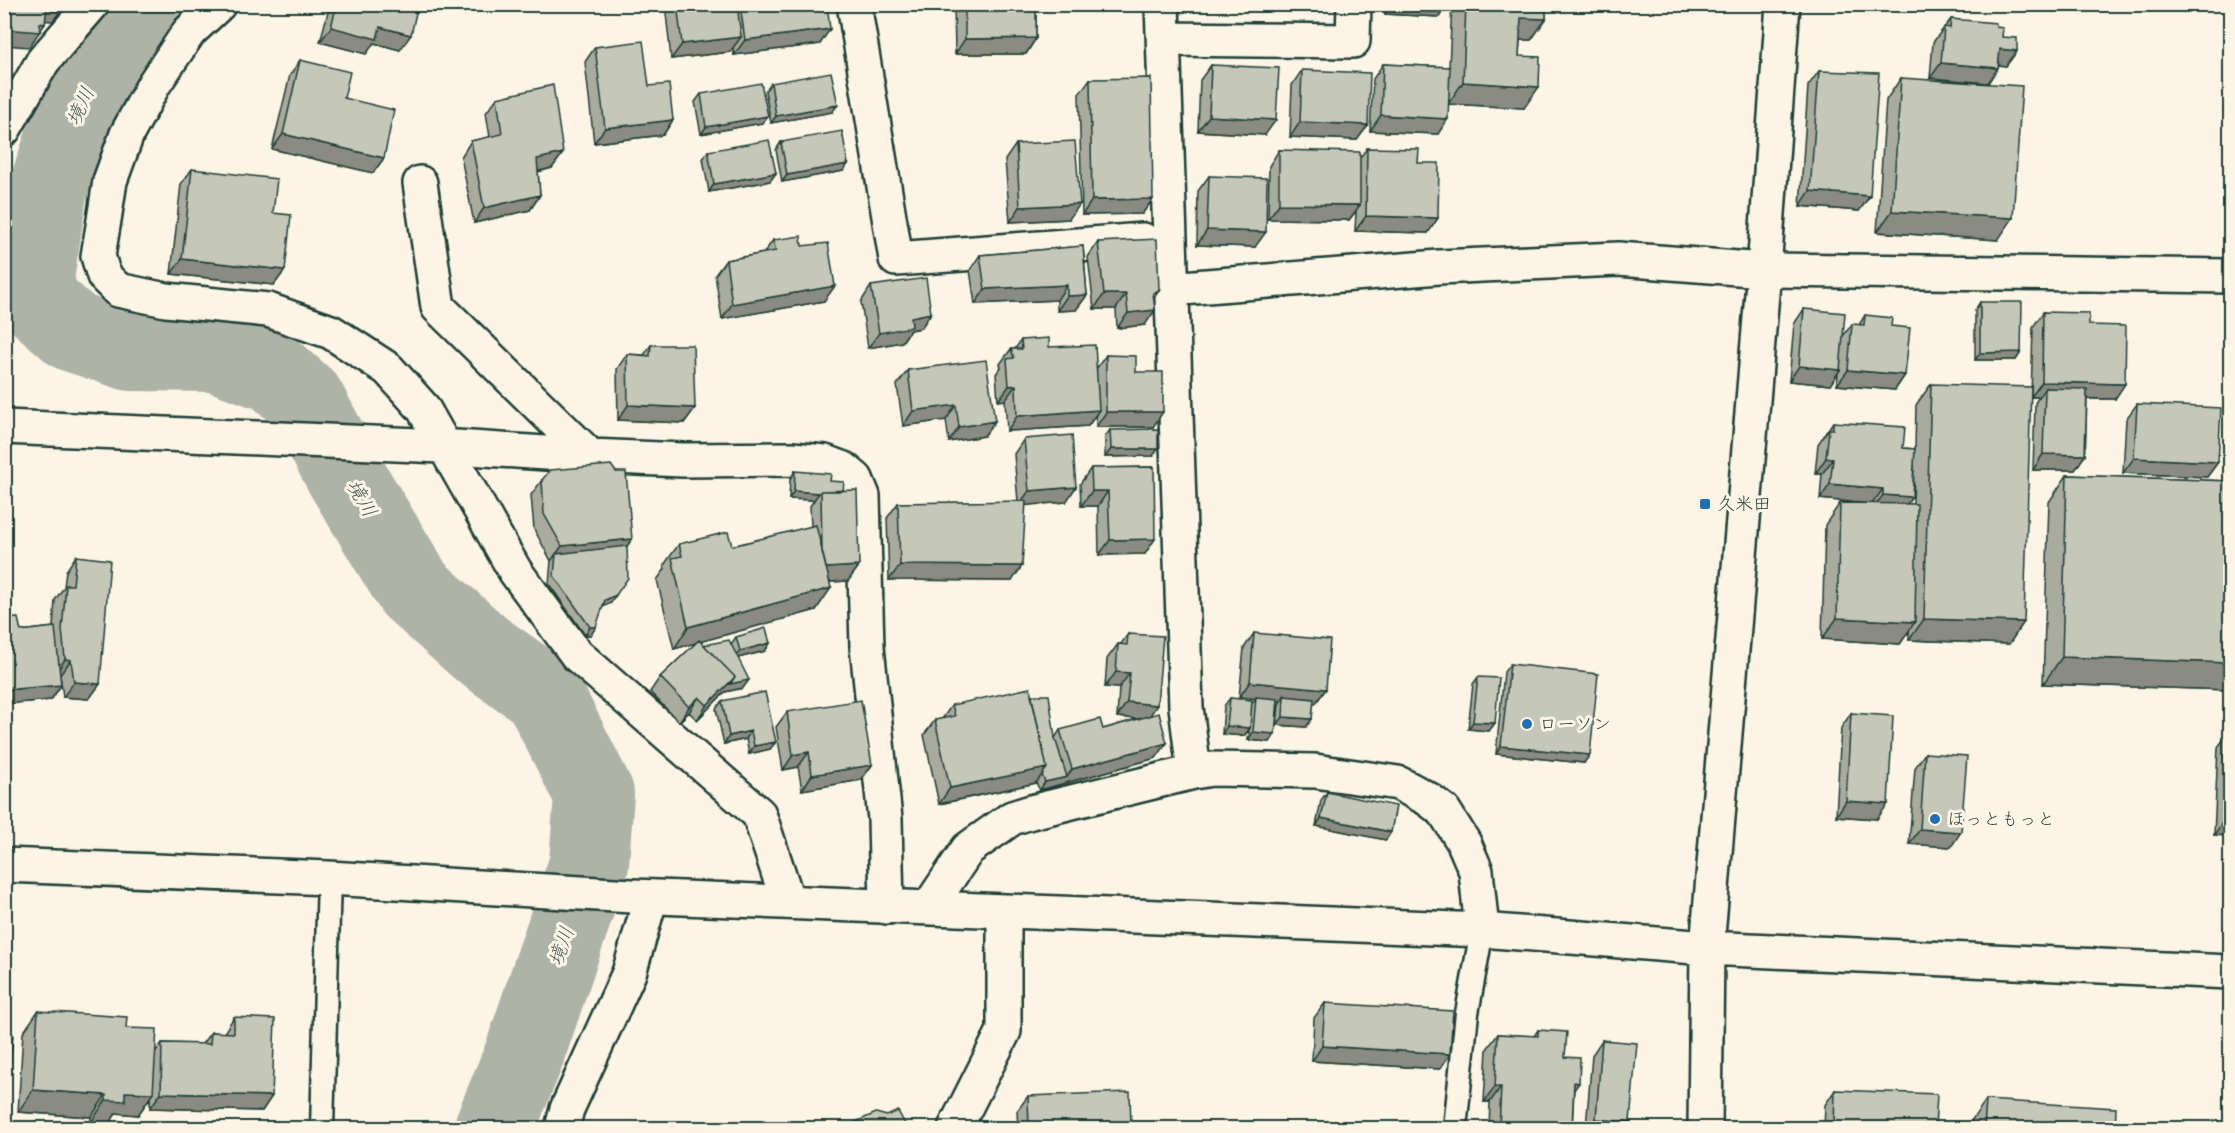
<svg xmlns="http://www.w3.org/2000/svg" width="2235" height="1133" font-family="'Shantell Sans','Klee One',sans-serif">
  <rect width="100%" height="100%" fill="#fcf5e5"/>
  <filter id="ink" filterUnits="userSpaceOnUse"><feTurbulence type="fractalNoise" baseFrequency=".0167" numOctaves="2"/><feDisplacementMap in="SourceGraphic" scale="12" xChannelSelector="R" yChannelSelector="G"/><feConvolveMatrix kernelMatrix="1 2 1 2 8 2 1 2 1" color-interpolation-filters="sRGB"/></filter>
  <g filter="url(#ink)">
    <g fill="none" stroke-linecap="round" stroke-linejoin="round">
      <!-- river -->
      <path stroke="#aeb3a7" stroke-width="80" d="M148 4 96 71 69 128 47 193 34 278 40 303 73 332 131 351 216 352 275 373 305 400 344 473 414 589 481 649 543 693 594 794 589 864 523 1058 494 1128"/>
      <defs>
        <path id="service" d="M322 1128 329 878
          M1455 1128 1467 1013 1482 930"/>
        <path id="minor" d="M219 4 189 32 154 84 127 134 110 181 104 220 98 256 104 276 118 290 166 300 268 310 331 332 388 369 423 408 515 571 577 655 759 814 788 902
          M854 4 896 259 1143 240
          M1162 4 1186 707 1194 772
          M1164 39 1353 41 1354 4
          M4 129 43 61 92 4
          M420 183 438 307 590 456
          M1170 289 1439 267 1618 259 1764 270 2230 276
          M4 427 441 446 590 456 683 460 792 459 825 462 844 469 856 479 863 496 867 647 885 819 887 907
          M929 907 968 849 1012 818 1031 812 1194 772 1211 769 1315 771 1398 783 1428 799 1444 811 1464 843 1476 871 1482 930
          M562 1128 567 1109 629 973 651 897
          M955 1128 1004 1031V912"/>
        <path id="tertiary" d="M4 865 329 878 632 896 1482 930 1707 948 2230 972
          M1705 1128 1707 948 1764 270 1783 4"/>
      </defs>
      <!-- service casing -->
      <use href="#service" stroke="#1f3d34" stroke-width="27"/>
      <!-- minor casing -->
      <use href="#minor" stroke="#1f3d34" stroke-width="38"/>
      <!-- tertiary casing -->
      <use href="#tertiary" stroke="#1f3d34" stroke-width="38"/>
      <!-- service -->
      <use href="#service" stroke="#fcf5e5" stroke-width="22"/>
      <!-- minor -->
      <use href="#minor" stroke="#fcf5e5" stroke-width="33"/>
      <!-- tertiary -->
      <use href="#tertiary" stroke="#fcf5e5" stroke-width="33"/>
    </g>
    <!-- wall -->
    <path fill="#a9ab9f" stroke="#1f3d34" stroke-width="1.5" fill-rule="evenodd" d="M330 4H418L400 50 374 43 366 54 320 42Z
      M665 4H827L820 44 734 55 733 48 730 52 671 59Z
      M954 4H1036V38L1026 54H955Z
      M1385 4H1448L1439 17 1385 14Z
      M1452 4H1546V19L1531 40H1520L1519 56 1524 108 1449 104 1438 134 1370 131 1373 79 1383 64 1449 67Z
      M1951 19 1996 27 2002 37 2017 51 2006 66 1998 65 1988 83 1930 78 1933 42Z
      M595 47 649 86 673 120 663 135 594 143 585 62Z
      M300 60 344 98 384 158 373 173 272 149 290 75Z
      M1211 65 1265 135 1198 131 1200 80Z
      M1302 70 1368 125 1357 140 1290 137 1292 85Z
      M1819 71 1870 196 1859 211 1800 206 1808 86Z
      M1901 78 1998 240 1877 232 1886 100Z
      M1090 79 1153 199 1142 214 1082 215 1079 94Z
      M771 83 832 112 771 123 765 91Z
      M701 94 762 123 701 134 695 102Z
      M497 98 563 153 552 168 538 172 540 195 530 210 474 223 461 157 471 141 490 137 486 113Z
      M781 142 848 164 843 171 782 182 776 150Z
      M1016 144 1069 219 1010 222 1005 160Z
      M1367 148 1418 163 1438 218 1428 233 1355 231 1356 211 1349 220 1268 219 1269 166 1279 150 1360 158Z
      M708 151 776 173 770 181 709 192 703 159Z
      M192 169 273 213 285 270 274 285 171 274 181 184Z
      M1209 176 1255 247 1197 245 1198 191Z
      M773 240 802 246 824 301 722 319 715 275 726 260 764 253Z
      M1098 242 1159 290 1154 298 1145 325 1117 328 1116 309H1094L1088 257Z
      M1083 246 1087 295 1076 310 1057 311V300L975 304 970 270 980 255Z
      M871 286 931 313 921 328 910 330 902 342 868 348 861 302Z
      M1980 302 2021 352 2016 360H1975V310Z
      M1804 309 1843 336 1852 324 1859 325 1865 315 1891 326 1905 375 1895 390 1837 385 1838 373 1830 385 1789 381 1794 324Z
      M2043 312 2089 325 2115 399H2087L2085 455 2075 470H2033L2035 403 2039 397H2031L2033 327Z
      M1021 340 1049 347 1096 369 1106 355 1136 372 1153 427H1096V415L1088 426 1007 431 1005 400 998 401 996 374 1001 367 1000 364 1011 349H1015Z
      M651 345 695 408 684 423 618 420 617 369 627 354 644 355Z
      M908 370 995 421 984 436 949 442 946 420 903 426 897 385Z
      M1931 384 2024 622 2009 644 1909 640V631L1900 644 1822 639 1825 525 1840 503 1872 504 1820 499 1822 474H1815L1818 444 1833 422 1903 448 1915 449 1916 405ZM1914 463 1913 504H1907L1912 497Z
      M2137 404 2218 462 2207 477 2123 473 2126 419Z
      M1110 430 1153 456 1105 457V437Z
      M1024 439 1066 502 1025 505 1012 581 889 580 887 518 898 503 1018 502 1014 454Z
      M1154 467 1145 554 1099 555 1098 506H1081L1080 484 1091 468Z
      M795 471 830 481 843 491 859 566 848 581 829 582 816 610 700 641 704 645 731 644 736 637 770 643 765 651 738 658 743 688 725 692 697 720 689 712 679 722 650 692 660 677 697 642 674 649 657 580 665 569 664 565 679 544 732 546 811 527 810 506 814 500 789 499 790 479Z
      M2067 475 2230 481V690L2043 684 2049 502Z
      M542 480 627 546 611 603 603 607 591 635H585L549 584 551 561 534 529 531 495Z
      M76 556 100 684 89 699 63 697 60 675 61 685 51 700 4 704V619L21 631 53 627 55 600 64 587 66 571Z
      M1254 633 1326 689 1315 704H1313L1312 719 1306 727 1277 725 1279 704 1281 701 1278 700 1275 734 1270 742 1248 740 1249 730 1244 736 1222 734 1224 706 1230 698 1252 703 1256 698 1239 697 1244 648Z
      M1128 634 1150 716 1156 758 1040 790 1036 783 939 804 924 735 935 720 942 719 952 705 1031 695 1055 738 1060 730 1103 729 1138 719 1117 717 1119 688 1105 687 1107 659 1118 644H1121Z
      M1510 664 1584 763 1496 754 1504 672Z
      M1478 677 1495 723 1489 731 1468 729 1473 684Z
      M722 701 770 749 749 754 746 739 724 744 716 709Z
      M787 712 872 765 861 780 802 790 798 767 783 770 776 727Z
      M1851 713 1877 819 1836 816 1841 728Z
      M2229 732H2230V836L2214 835 2218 747Z
      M1925 753 1951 847 1909 844 1915 768Z
      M1327 792 1386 840 1316 826 1321 800Z
      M1325 1003 1450 1054 1440 1069 1312 1061 1314 1018Z
      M38 1011 126 1028 156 1051 162 1043 202 1044 211 1032 224 1033 234 1017 272 1096 262 1111 150 1108V1098L138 1115 116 1113 110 1123 91 1122V1117L18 1112 23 1033Z
      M1538 1030 1565 1057 1574 1090 1572 1128H1489L1490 1102H1484L1487 1049 1498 1034 1534 1036Z
      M1602 1040 1626 1128H1586L1592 1055Z
      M1835 1090 1935 1128H1824L1825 1105Z
      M1028 1096 1131 1128H1018L1017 1111Z
      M1986 1100 2115 1128H1970L1971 1121Z"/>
    <!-- shaded-wall -->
    <path fill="#8a8b82" stroke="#1f3d34" stroke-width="1.5" d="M67 4 60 14H58L53 21 36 20 47 5Z
      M1391 4H1448L1439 17 1385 14Z
      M1521 18 1546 19 1531 40H1506Z
      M40 23 45 24 29 47 4 45V29Z
      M331 27H380L411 35 400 50 374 43 366 54 320 42Z
      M830 29 820 44 734 55 745 40Z
      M741 37 730 52 671 59 682 44Z
      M1036 38 1026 54H955L965 39Z
      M2000 49 2017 51 2006 66 1989 64Z
      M1941 63 1998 68 1988 83 1930 78Z
      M1463 82 1539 87 1524 108 1448 104Z
      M838 105 832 112 771 123 776 116Z
      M1381 115 1448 119 1438 134 1370 131Z
      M768 116 762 123 701 134 706 127Z
      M1209 116 1276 120 1265 135 1198 131Z
      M673 120 663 135 594 143 605 128Z
      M1300 122 1368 125 1357 140 1290 137Z
      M283 134 384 158 373 173 272 149Z
      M563 153 552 168 527 174 537 159Z
      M848 164 843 171 782 182 787 175Z
      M776 173 770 181 709 192 714 184Z
      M1810 191 1870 196 1859 211 1800 206Z
      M540 195 530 210 474 223 484 208Z
      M1153 199 1142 214 1082 215 1092 200Z
      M1080 204 1069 219 1010 222 1020 207Z
      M1279 204 1360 205 1349 220 1268 219Z
      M1892 211 2013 218 1998 240 1877 232Z
      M1366 216 1438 218 1428 233 1355 231Z
      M1207 230 1266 232 1255 247 1197 245Z
      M182 259 285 270 274 285 171 274Z
      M1067 285 1057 300 975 304 985 289Z
      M835 286 824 301 722 319 732 304Z
      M1159 290 1149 305 1153 293Z
      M1104 294H1126L1116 309H1094Z
      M1087 295 1076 310 1057 311 1067 296Z
      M1155 310 1145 325 1117 328 1128 313Z
      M931 313 921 328 910 330 902 342 868 348 879 333 911 317Z
      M2021 352 2016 360H1975L1980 353Z
      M1799 366 1840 370 1830 385 1789 381Z
      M1848 370 1905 375 1895 390 1837 385Z
      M2042 382 2125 384 2115 399 2045 398V388L2039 397H2031Z
      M1016 385 1005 400 998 401 1009 386Z
      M628 405 695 408 684 423 618 420Z
      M956 405 946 420 903 426 913 411Z
      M1099 410 1088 426 1007 431 1017 416Z
      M1106 412H1163L1153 427H1096Z
      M995 421 984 436 949 442 959 427Z
      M1111 449H1158L1153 456 1105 457Z
      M2043 454 2085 455 2075 470H2033Z
      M1826 458 1833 459 1822 474H1815Z
      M2134 458 2218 462 2207 477 2123 473Z
      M1830 484 1883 489 1872 504 1820 499Z
      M1076 487 1066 502 1018 506 1029 491Z
      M794 491 819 493 814 500 789 499Z
      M1092 491H1108L1098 506H1081Z
      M1883 495 1912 497 1901 512 1872 510Z
      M632 539 622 554H556L551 561 562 546Z
      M1155 539 1145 554 1099 555 1110 540Z
      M900 565 1022 566 1012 581 889 580Z
      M859 566 848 581 812 583 822 568Z
      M831 588 816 610 674 649 688 627Z
      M616 595 611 603 599 608 605 600Z
      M1837 618 1915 622 1900 644 1822 639Z
      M1924 619 2024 622 2009 644 1909 640Z
      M590 627H596L591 635H585Z
      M770 643 765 651 734 659 740 651Z
      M2062 657 2230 663V690L2043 684Z
      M65 659 71 660 60 675 55 674Z
      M1116 672 1130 673 1119 688 1105 687Z
      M735 677 749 680 743 688 725 692 697 720 707 705Z
      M74 682 100 684 89 699 63 697Z
      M1250 682 1326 689 1315 704 1284 701V696L1281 701 1239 697Z
      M61 685 51 700 4 704V690Z
      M699 697 689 712 679 722 689 707Z
      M1127 702 1157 705 1147 720 1117 717Z
      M1283 717 1312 719 1306 727 1277 725Z
      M1473 722 1495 723 1489 731 1468 729Z
      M1227 726 1250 728 1244 736 1222 734Z
      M751 731 746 739 724 744 729 736Z
      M1253 732 1275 734 1270 742 1248 740Z
      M776 742 770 749 749 754 754 746Z
      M1167 743 1156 758 1040 790 1045 782 1067 777 1072 769Z
      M1501 746 1590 755 1584 763 1496 754Z
      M809 752 798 767 783 770 793 755Z
      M872 765 861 780 802 790 812 775Z
      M1047 768 1036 783 939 804 950 788Z
      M1846 801 1888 804 1877 819 1836 816Z
      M1321 818 1391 832 1386 840 1316 826Z
      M2224 820 2230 821V836L2214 835Z
      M1920 829 1961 832 1951 847 1909 844Z
      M1322 1046 1450 1054 1440 1069 1312 1061Z
      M1574 1082 1579 1083 1568 1098Z
      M1495 1087H1501L1490 1102H1484Z
      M33 1090 106 1095 91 1117 18 1112Z
      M125 1092 153 1093 138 1115 116 1113 110 1123 91 1122 106 1100Z
      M161 1093 272 1096 262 1111 150 1108Z
      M1596 1119 1630 1122 1626 1128H1589Z"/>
    <!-- building -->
    <path fill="#c5c7b9" stroke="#1f3d34" stroke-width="1.5" d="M4 4H63V6L47 5 45 24 40 23V32L4 29Z
      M337 4H418L411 35 380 27 377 39 331 27Z
      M677 4H737L741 37 682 44Z
      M740 4H827L830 29 745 40Z
      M965 4H1036V38L965 39Z
      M1466 4H1546V19L1521 18 1519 56 1540 57 1539 87 1463 82Z
      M1951 19 1996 23V27L2003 28 2002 37 2017 38V51L2000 49 1998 68 1941 63 1944 27 1950 28Z
      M643 41 649 86 669 84 673 120 605 128 595 47Z
      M300 60 350 72 344 98 394 110 384 158 283 134Z
      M1383 64 1450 67 1448 119 1381 115Z
      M1211 65 1279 68 1276 120 1209 116Z
      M1302 70 1370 73 1368 125 1300 122Z
      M1819 71 1879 73 1870 196 1810 191Z
      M831 72 838 105 776 116 771 83Z
      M1151 78 1153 199 1092 200 1090 79Z
      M1901 78 2022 86 2013 218 1892 211Z
      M761 83 768 116 706 127 701 94Z
      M553 85 563 153 537 159 540 195 484 208 471 141 502 134 497 98Z
      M842 131 848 164 787 175 781 142Z
      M769 140 776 173 714 184 708 151Z
      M1075 141 1080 204 1020 207 1016 144Z
      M1367 148 1419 149 1418 163H1439L1438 218 1366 216Z
      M1279 150 1360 152V205L1279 204Z
      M192 169 277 179 273 213 291 215 285 270 182 259Z
      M1209 176 1267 178 1266 232 1207 230Z
      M801 236 802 246 828 243 835 286 732 304 726 260 776 251 773 240Z
      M1157 239 1159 290 1153 293 1155 310 1128 313 1126 294H1104L1098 242Z
      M1083 246 1087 295 1067 296V285L985 289 980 255Z
      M926 278 931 313 911 317 912 327 879 333 871 286Z
      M1980 302H2022L2021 352 1980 353Z
      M1804 309 1845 313 1840 370 1799 366Z
      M2043 312 2089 313V325L2126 326 2125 384 2042 382Z
      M1865 315 1892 318 1891 326 1910 328 1905 375 1848 370 1852 324 1864 325Z
      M1049 338V347L1095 345 1099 410 1017 416 1016 385 1009 386 1007 359 1014 358 1011 349H1022L1021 340Z
      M651 345H693L695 408 628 405 627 354 650 356Z
      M1106 355 1136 356V372H1163V412H1106Z
      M986 360 995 421 959 427 956 405 913 411 908 370Z
      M1931 384 2031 387 2024 622 1924 619Z
      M2045 388 2087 389 2085 455 2043 454Z
      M2137 404 2221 408 2218 462 2134 458Z
      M1833 422 1905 427 1903 448 1915 449 1912 497 1883 495V489L1830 484 1833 459 1826 458 1829 429H1833Z
      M1158 429V449H1111L1110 430Z
      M1072 435 1076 487 1029 491 1024 439Z
      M611 465 616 472H626L632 539 562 546 544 514 542 480 550 470Z
      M1154 467 1155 539 1110 540 1108 491H1092L1091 468Z
      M795 471 831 474 830 481 844 482 843 491H821L819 493 794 491Z
      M2067 475 2230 481V663L2062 657Z
      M857 490 859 566 826 568 822 552 821 491Z
      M1026 501 1022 566 900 565 898 503Z
      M1840 503 1917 504 1915 622 1837 618Z
      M816 525 831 588 688 627 672 558 682 556 679 544 728 532 732 546Z
      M627 546 628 578 616 595 605 600 596 627H590L554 576 556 554Z
      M76 556 110 560 100 684 74 682 71 660 65 659 62 629 66 585H73Z
      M18 618 21 631 55 627 61 685 4 690V619Z
      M766 628 770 643 740 651 736 637Z
      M1254 633 1330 640 1326 689 1250 682Z
      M1128 634 1163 636 1157 705 1127 702 1130 673 1116 672 1118 644 1127 645Z
      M699 640 735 677 707 705 699 697 689 707 660 677Z
      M729 640 749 680 730 684 735 677 704 645Z
      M1510 664 1598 674 1590 755 1501 746Z
      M1478 677 1499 678 1495 723 1473 722Z
      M1030 688 1047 768 950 788 935 720 955 716 952 705Z
      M765 692 776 742 754 746 751 731 729 736 722 701Z
      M1031 695H1049L1055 738 1067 777 1045 782 1042 775 1047 768Z
      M1284 696 1314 699 1312 719 1283 717Z
      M1256 697 1278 699 1275 734 1253 732Z
      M1230 698 1252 700 1250 728 1227 726Z
      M861 700 872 765 812 775 809 752 793 755 787 712Z
      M1159 713 1167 743 1072 769 1060 730 1100 719 1103 729Z
      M1851 713 1893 716 1888 804 1846 801Z
      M2229 732H2230V821L2224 820Z
      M1925 753 1967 756 1961 832 1920 829Z
      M1327 792 1396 806 1391 832 1321 818Z
      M1325 1003 1453 1011 1450 1054 1322 1046Z
      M38 1011 127 1017 126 1028 157 1029 153 1093 125 1092V1101L106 1100V1095L33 1090Z
      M234 1017 275 1019 272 1096 161 1093 162 1043 210 1044 211 1032 234 1033Z
      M1538 1030 1567 1032 1565 1057 1580 1058 1579 1083 1574 1082 1572 1128H1499L1501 1087H1495L1498 1034 1538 1036Z
      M4 1033 13 1034 7 1104 4 1103Z
      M1602 1040 1637 1043 1630 1122 1596 1119Z
      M1835 1090 1937 1094 1935 1128H1834Z
      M1130 1092 1131 1128H1029L1028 1096Z
      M1986 1100 2116 1108 2115 1128H1984Z
      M898 1111 907 1128H842L876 1113 887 1116Z
      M4 1125 20 1126 19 1128H4Z"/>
  </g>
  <!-- markers -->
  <g fill="#1f6fb2" stroke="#fcf5e5" stroke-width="2">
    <rect x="1699" y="498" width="12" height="12" rx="3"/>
    <circle cx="1527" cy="724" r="6"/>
    <circle cx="1935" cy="819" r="6"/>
  </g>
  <g text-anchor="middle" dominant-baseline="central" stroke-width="6" stroke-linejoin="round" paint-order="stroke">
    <!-- poi labels -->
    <g font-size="18" fill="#1f3d34" stroke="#fcf5e5" text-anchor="start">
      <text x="1717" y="504">久米田</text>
      <text x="1539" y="724">ローソン</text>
      <text x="1947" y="819">ほっともっと</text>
    </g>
    <!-- water labels -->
    <g font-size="20" font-style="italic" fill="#435a51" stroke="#fcf5e5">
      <text transform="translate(80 106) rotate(-65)">境川</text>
      <text transform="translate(362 498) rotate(60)">境川</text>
      <text transform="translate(561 946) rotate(-71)">境川</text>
    </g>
  </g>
  <!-- margin -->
  <rect width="2235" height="1133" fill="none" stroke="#fcf5e5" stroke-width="24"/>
  <rect x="12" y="12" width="2211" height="1109" fill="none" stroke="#1f3d34" stroke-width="2" filter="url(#ink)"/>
</svg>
